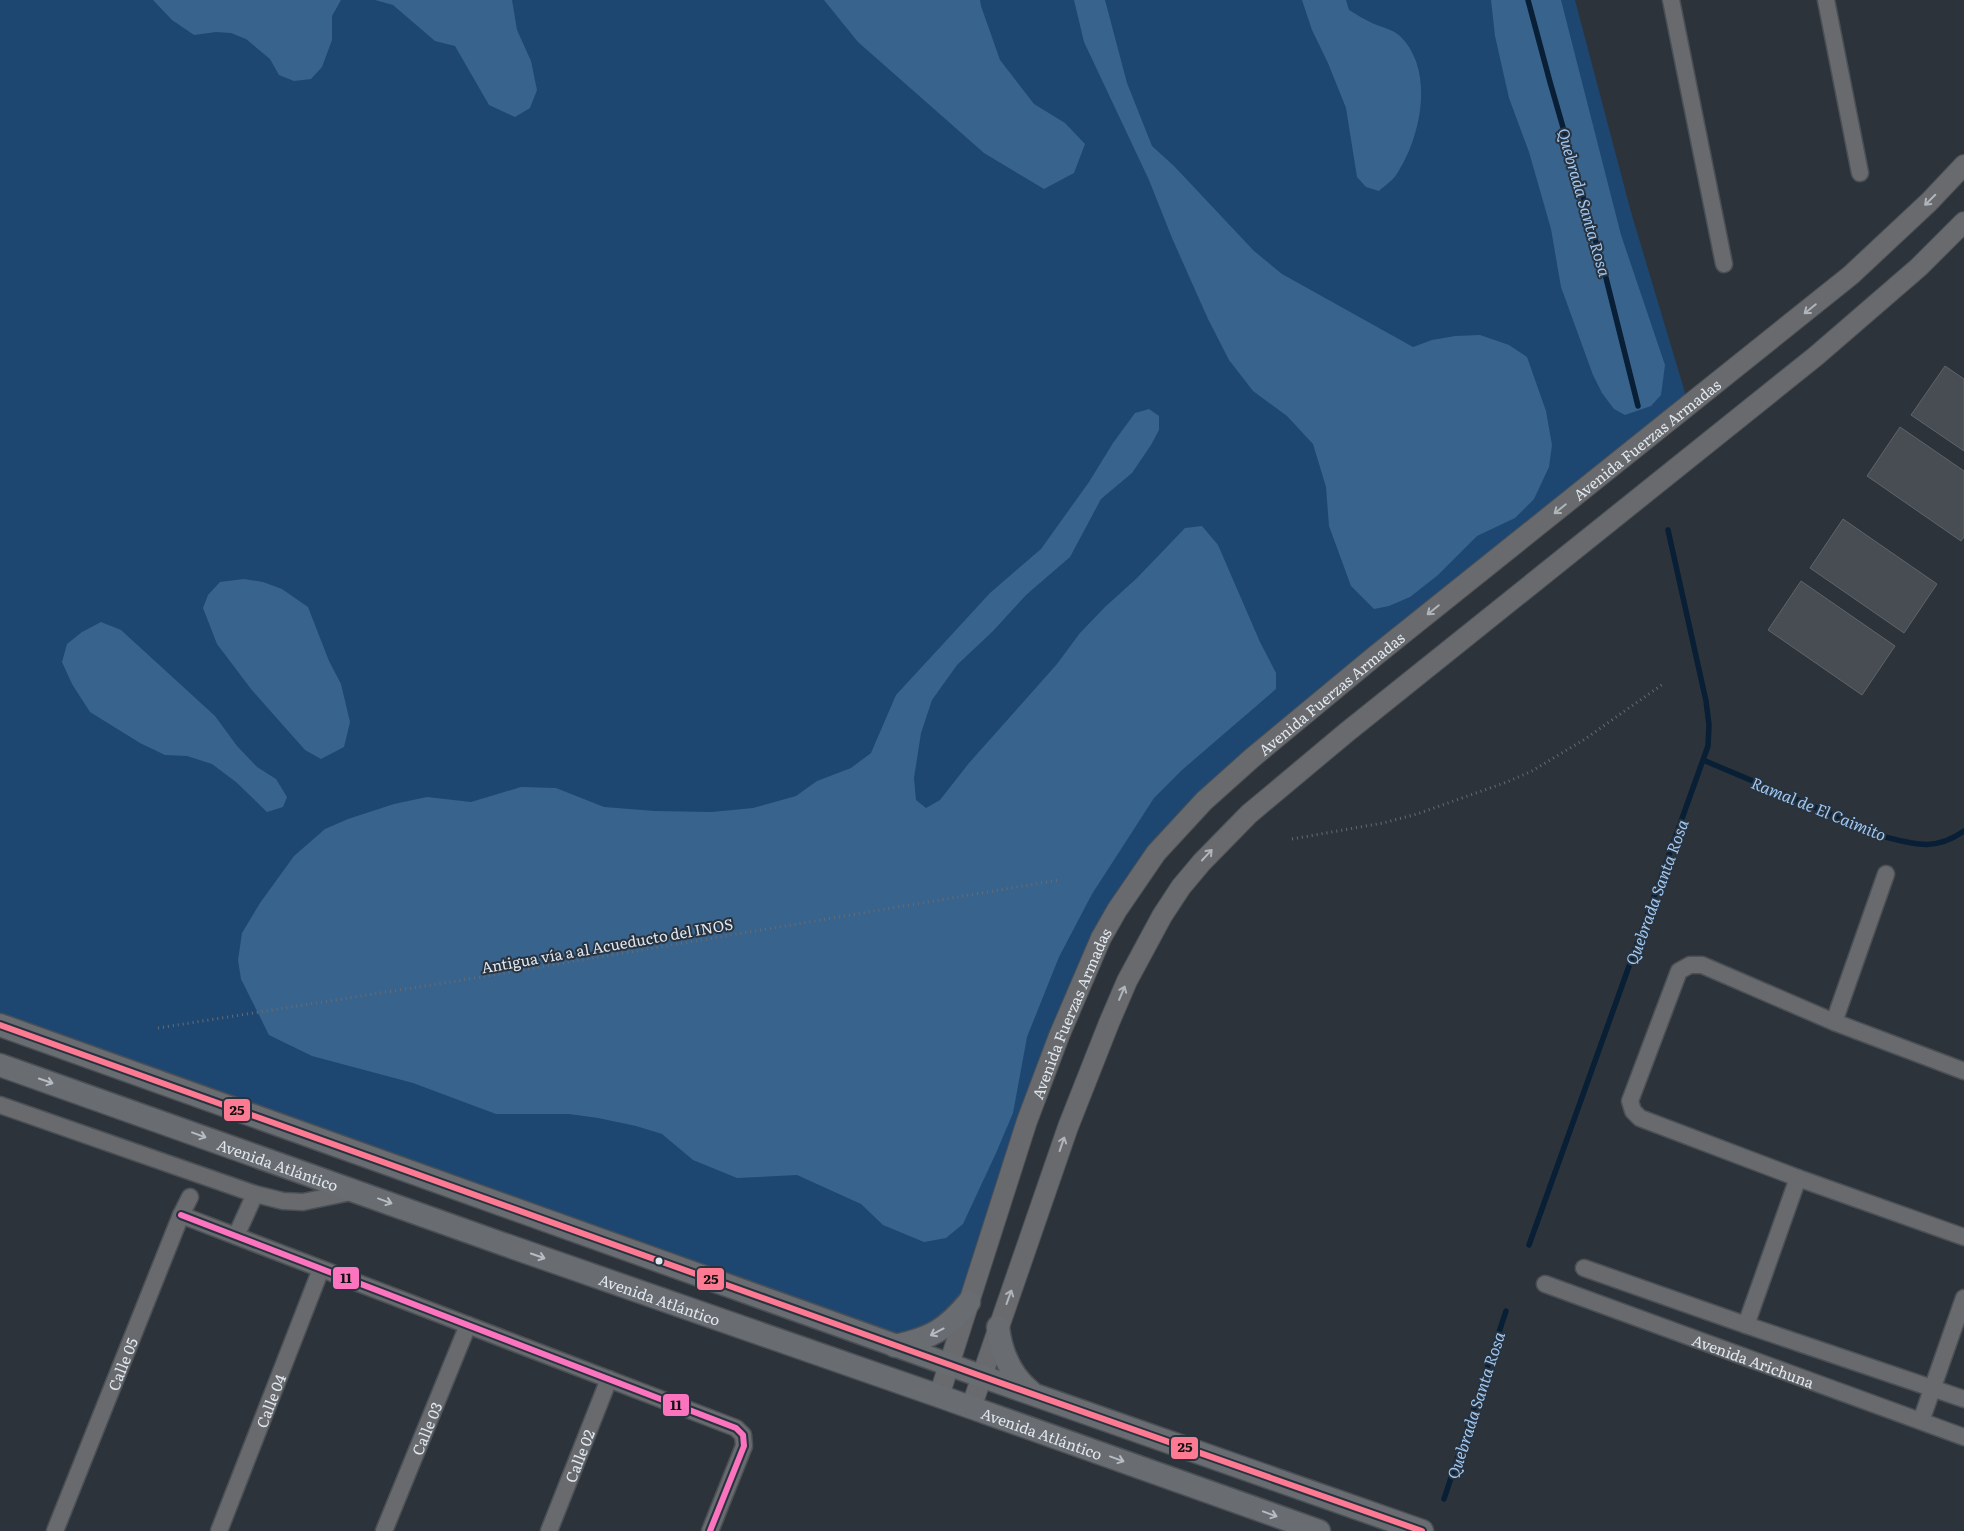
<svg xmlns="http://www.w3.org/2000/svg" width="1964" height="1531" font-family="Literata,serif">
  <rect width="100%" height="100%" fill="#2d333a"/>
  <!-- green -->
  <path fill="#1d4770" d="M0 0H1575L1631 212 1689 406 1252 758 1117 910 969 1302 916 1341 0 1025Z"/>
  <!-- forest -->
  <path fill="#38638d" d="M153 0H341L332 16V40L322 67 311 79 294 81 279 75 270 59 246 39 231 33 216 32 194 35 172 20Z
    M375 0H512L517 30 531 61 537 90 530 108 515 117 489 105 455 46 435 41 393 5Z
    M824 0H980L981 6 1000 60 1034 104 1065 123 1085 144 1074 173 1044 189 984 153 858 42Z
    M1074 0H1105L1127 83 1152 146 1174 166 1254 251 1282 274 1413 347 1432 340 1455 336 1480 335 1509 345 1527 357 1546 411 1552 445 1549 467 1534 499 1515 518 1477 536 1438 575 1410 597 1389 606 1374 609 1351 586 1329 526 1326 487 1313 444 1287 416 1253 391 1229 360 1208 319 1172 238 1149 180 1084 42Z
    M1302 0H1346L1349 10C1357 15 1364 19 1372 23 1381 27 1394 30 1400 36 1435 70 1421 136 1398 172 1394 180 1385 185 1379 191L1366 187 1357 177 1346 108 1328 63 1312 30Z
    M1491 0H1561L1621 235 1665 365 1661 395 1651 406 1625 415 1614 409 1602 393 1593 375 1561 287 1551 229 1529 152 1509 98 1495 36Z
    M1149 409 1159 416V430L1151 445 1132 473 1101 499 1070 557 1026 595 993 631 957 665 932 700 921 733 914 778 916 800 926 808 940 800 969 763 1057 664 1080 633 1105 607 1137 578 1185 528 1202 526 1218 545 1260 642 1276 673V689L1182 770 1154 798 1092 894 1059 957 1027 1037 1013 1113 996 1153 963 1224 946 1238 924 1242 883 1225 861 1204 797 1175 737 1178 693 1160 662 1134 636 1126 598 1118 569 1114H496L413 1083 312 1056 269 1035 241 979 238 960 242 933 260 903 294 856 325 829 348 819 394 804 427 797 471 802 521 787 556 788 604 807 655 811 712 812 753 808 796 796 817 781 851 768 871 753 896 695 990 593 1041 549 1089 482 1113 443 1135 413Z
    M244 579 263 582 282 589 308 607 329 661 341 684 350 722 344 747 321 759 305 750 251 689 217 644 203 608 208 595 220 582Z
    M101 622 121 630 215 716 237 746 257 767 276 779 287 797 283 807 267 812 236 782 212 764 187 756 165 755 140 743 90 712 72 684 62 662 67 644 82 632Z"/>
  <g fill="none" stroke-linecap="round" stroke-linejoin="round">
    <!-- stream -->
    <path stroke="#081f35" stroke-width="5.5" d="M1528 0 1550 82 1604 270 1638 406
      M1703 760 1885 837C1916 845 1936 851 1964 831
      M1529 1245 1708 746 1709 725 1706 701 1668 530
      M1444 1499 1506 1311"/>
  </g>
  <!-- building -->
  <path fill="#484d53" stroke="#5f646a" d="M1945 366 1964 379V451L1911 415Z
    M1900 427 1964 471V537L1961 541 1867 476Z
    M1843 519 1937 584 1904 633 1810 568Z
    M1801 581 1895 646 1862 695 1768 630Z"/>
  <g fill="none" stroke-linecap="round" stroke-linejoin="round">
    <defs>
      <g id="minor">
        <path d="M1671 0 1724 264"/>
        <path d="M1826 0 1860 173"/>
        <path d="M1834 1022 1886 874"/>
        <path d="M1964 1071 1834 1022 1702 965H1690L1679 971 1630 1101 1633 1111 1640 1118 1798 1178 1964 1237"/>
        <path d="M0 1105 255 1194 283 1201 303 1202 356 1191"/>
        <path d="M181 1215 736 1428 743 1435 744 1446 710 1531"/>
        <path d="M236 1236 255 1194"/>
        <path d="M1584 1268 1746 1325 1964 1399"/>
        <path id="s1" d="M1545 1284 1964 1437"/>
        <path d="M1746 1325 1798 1178"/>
        <path d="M1921 1421 1964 1298"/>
        <path id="s2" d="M55 1531 181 1215 190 1197"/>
        <path id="s3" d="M219 1531 321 1269"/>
        <path id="s4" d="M384 1531 468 1325"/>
        <path id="s5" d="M549 1531 609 1379"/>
      </g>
      <g id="tertiary">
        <path id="s6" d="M939 1396 1027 1121 1059 1036 1101 938 1117 910 1156 853 1204 801 1252 758 1375 656 1851 275 1929 202 1964 165"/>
        <path d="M971 1408 1068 1127 1109 1023 1127 981 1162 916 1181 887 1202 862 1249 814 1347 732 1816 356 1919 267 1964 222"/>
      </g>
      <g id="secondary">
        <path d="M0 1025 981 1376 1422 1531"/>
        <path id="s7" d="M0 1065 503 1244 939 1396 1319 1531"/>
        <path d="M998 1327C1001 1353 1010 1375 1031 1392"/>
        <path d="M895 1346C931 1338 946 1330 969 1302"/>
      </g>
    </defs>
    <!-- minor casing -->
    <use href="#minor" stroke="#4a5056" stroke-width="19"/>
    <!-- tertiary casing -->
    <use href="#tertiary" stroke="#4a5056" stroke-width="22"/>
    <!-- secondary casing -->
    <use href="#secondary" stroke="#4a5056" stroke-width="25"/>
    <!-- path -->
    <path stroke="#686b70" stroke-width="3" stroke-dasharray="1 4" stroke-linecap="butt" d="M1292 839 1383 823 1417 814 1507 782 1532 771 1585 739 1663 684
      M158 1028 469 979 1059 880"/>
    <!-- minor -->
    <use href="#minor" stroke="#686a6d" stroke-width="16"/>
    <!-- tertiary -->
    <use href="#tertiary" stroke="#686a6d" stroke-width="20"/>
    <!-- secondary -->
    <use href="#secondary" stroke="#696d71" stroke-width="22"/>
    <defs>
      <path id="bus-1" d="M0 1025 981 1376 1422 1531"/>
      <path id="bus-2" d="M181 1215 736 1428 743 1435 744 1446 710 1531"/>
    </defs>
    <!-- bus-1 casing -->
    <use href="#bus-1" stroke="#28333f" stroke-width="10"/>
    <!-- bus-2 casing -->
    <use href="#bus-2" stroke="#28333f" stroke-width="10"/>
    <!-- bus-1 -->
    <use href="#bus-1" stroke="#fe7a93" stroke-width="6"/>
    <!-- bus-2 -->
    <use href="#bus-2" stroke="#fc73be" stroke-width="6"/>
  </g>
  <!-- one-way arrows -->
  <defs><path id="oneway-shaft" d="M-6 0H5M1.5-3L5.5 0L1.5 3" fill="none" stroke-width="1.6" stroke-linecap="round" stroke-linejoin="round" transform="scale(1.25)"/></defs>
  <g stroke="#b0b5bb">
    <use href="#oneway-shaft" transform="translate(1930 200) rotate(135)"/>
    <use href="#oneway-shaft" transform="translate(1810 309) rotate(141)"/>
    <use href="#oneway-shaft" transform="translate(1560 509) rotate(141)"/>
    <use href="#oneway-shaft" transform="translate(1433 610) rotate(141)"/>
    <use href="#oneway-shaft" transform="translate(1207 855) rotate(-47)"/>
    <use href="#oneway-shaft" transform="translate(1122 993) rotate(-67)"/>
    <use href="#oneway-shaft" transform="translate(1062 1144) rotate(-71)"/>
    <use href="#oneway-shaft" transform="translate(1009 1297) rotate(-70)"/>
  </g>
  <g stroke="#b6bcc3">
    <use href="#oneway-shaft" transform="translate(46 1081) rotate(19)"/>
    <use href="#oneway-shaft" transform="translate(199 1135) rotate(20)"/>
    <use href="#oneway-shaft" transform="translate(385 1201) rotate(20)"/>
    <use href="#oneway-shaft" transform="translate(538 1256) rotate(19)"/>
    <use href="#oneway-shaft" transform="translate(937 1332) rotate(152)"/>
    <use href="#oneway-shaft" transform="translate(1117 1459) rotate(20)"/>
    <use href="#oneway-shaft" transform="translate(1270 1514) rotate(20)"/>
  </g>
  <!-- markers -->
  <circle fill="#e0e7ef" stroke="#28333f" stroke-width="2" cx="659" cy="1261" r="4.5"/>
  <g text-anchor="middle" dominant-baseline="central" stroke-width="4" stroke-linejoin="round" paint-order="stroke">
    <!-- street labels -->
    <g font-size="15" fill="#e0e7ef" stroke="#28333f">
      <text stroke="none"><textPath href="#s6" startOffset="1230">Avenida Fuerzas Armadas</textPath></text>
      <text stroke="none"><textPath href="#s6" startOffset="825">Avenida Fuerzas Armadas</textPath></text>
      <text transform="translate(607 945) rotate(-10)">Antigua vía a al Acueducto del INOS</text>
      <text stroke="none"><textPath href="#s6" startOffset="405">Avenida Fuerzas Armadas</textPath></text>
      <text stroke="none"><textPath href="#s7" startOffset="295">Avenida Atlántico</textPath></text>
      <text stroke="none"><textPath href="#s7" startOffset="700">Avenida Atlántico</textPath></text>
      <text stroke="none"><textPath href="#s1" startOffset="222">Avenida Arichuna</textPath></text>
      <text stroke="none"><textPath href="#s2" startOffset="180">Calle 05</textPath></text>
      <text stroke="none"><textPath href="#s3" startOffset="140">Calle 04</textPath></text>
      <text stroke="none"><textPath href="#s4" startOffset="111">Calle 03</textPath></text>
      <text stroke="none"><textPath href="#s7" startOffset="1105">Avenida Atlántico</textPath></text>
      <text stroke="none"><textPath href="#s5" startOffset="81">Calle 02</textPath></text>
    </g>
    <!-- water labels -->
    <g font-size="16" font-style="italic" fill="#a0c8f2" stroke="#28333f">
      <text transform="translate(1585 202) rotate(74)">Quebrada Santa Rosa</text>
      <text transform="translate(1819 808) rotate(22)">Ramal de El Caimito</text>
      <text transform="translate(1656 892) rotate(-70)">Quebrada Santa Rosa</text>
      <text transform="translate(1475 1405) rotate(-72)">Quebrada Santa Rosa</text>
    </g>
  </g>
  <g stroke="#28333f" stroke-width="2">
    <rect x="223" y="1098" width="28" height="24" rx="5" fill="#fe7a93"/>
    <rect x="332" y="1266" width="28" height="24" rx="5" fill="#fc73be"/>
    <rect x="696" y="1267" width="29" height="24" rx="5" fill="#fe7a93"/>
    <rect x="662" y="1393" width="28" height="24" rx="5" fill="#fc73be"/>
    <rect x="1170" y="1436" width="29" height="24" rx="5" fill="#fe7a93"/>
  </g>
  <g font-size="14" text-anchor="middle" font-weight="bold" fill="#111">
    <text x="237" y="1115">25</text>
    <text x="346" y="1283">11</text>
    <text x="711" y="1284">25</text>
    <text x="676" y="1410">11</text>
    <text x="1185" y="1452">25</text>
  </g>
</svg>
